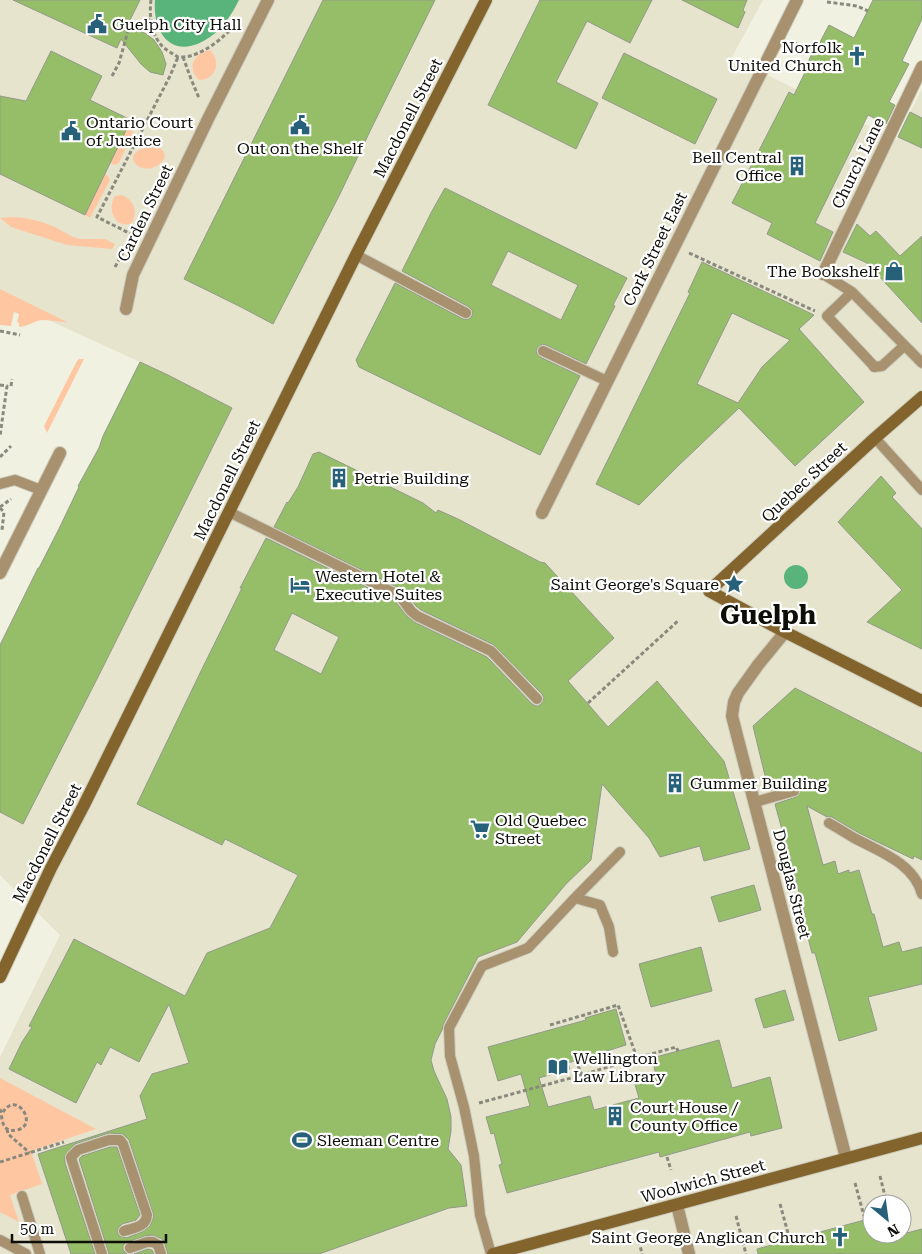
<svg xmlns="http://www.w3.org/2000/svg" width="922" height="1254" font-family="'Roboto Serif',serif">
  <rect width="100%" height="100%" fill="#f1f1e1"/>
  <!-- built -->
  <path fill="#e6e4cd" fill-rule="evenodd" d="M0 0H763L732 57 896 140 922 89V1254H0V1057L60 935 0 875V646L140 362 0 298ZM872 1204H902V1234H872Z"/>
  <!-- green -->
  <path fill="#fec7a2" d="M210 50C222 61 216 80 199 80 186 68 194 53 210 50Z
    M131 120 137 123 119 163 114 165 110 163Z
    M151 146C158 147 164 148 165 157 152 181 120 162 139 150 142 148 147 147 151 146Z
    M105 174 108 176 110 180 90 218 85 215Z
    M122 195C134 200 138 211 132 223 116 230 106 209 115 196Z
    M12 217 25 218 42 222 55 227 73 237 80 239H105L115 244 112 249 67 245 11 227 0 218Z
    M0 289 67 322C59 322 50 320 42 320 34 321 27 327 19 327V323L17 322 19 314 14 312 11 326 0 325Z
    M79 359H84L47 433 44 426 77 361Z
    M0 1078 96 1129 31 1151 42 1184 10 1195 19 1222 0 1212Z"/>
  <!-- water -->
  <path fill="#59b47c" d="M155 0H239C232 14 223 28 210 37 176 61 152 37 155 0Z
    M784 577a12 12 0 1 1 24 0a12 12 0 1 1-24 0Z"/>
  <!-- building -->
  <path fill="#96be69" stroke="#92998b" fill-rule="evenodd" d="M13 0H140L127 26 145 33 154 40 162 52 166 64 163 75 150 72 141 64 121 39 117 48Z
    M323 0H435L372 127 339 196 273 324 239 306 184 279Z
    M540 0H652L630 43 587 21 556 82 598 103 576 149 488 105Z
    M682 0H747L743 10 745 12 738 28Z
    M873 0H922V19L902 61 909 64 889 102 895 105 886 124 868 115 815 223 833 232 820 261 767 234 772 223 732 203 789 92 794 95 810 62H808L817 43 819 44 829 25 854 38Z
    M51 51 102 76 90 100 131 120 85 215 0 174V96L26 101Z
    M624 53 717 99 695 144 602 98Z
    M910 112 922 118V148L898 137Z
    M445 188 627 278 613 305 615 306 586 364 546 345 542 344 537 348 536 352 540 357 580 376 540 455 359 367 356 360 395 283 463 319H469L472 316V310L469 307 402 271 432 211ZM508 251 578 285 561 320 491 285Z
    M857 224 870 236 876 231 900 256 922 236V323L867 263 843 252Z
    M702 262 814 315 799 329 864 402 795 466 739 408 678 466 639 505 596 484 690 293 688 292ZM732 313 790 340 762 367 738 403 697 384Z
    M140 362 168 375 232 408 101 671 23 824 0 812V645L38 568H39L59 529 79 487 78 486 99 448 103 436Z
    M319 452 423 503 436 513 438 510 458 519 540 562 545 563 614 638 568 681 608 727 657 681 724 761 750 849 704 861 700 846 660 857 649 838 602 784 591 860 566 884 517 942 478 957 443 1025 442 1030 435 1044 431 1060 434 1071 447 1099 451 1117V1131L448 1149 461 1165 467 1206 449 1208 319 1254H168L164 1242 162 1239 153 1235 145 1236 125 1243 123 1246V1250L127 1254H109L79 1159 82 1156 110 1147H117L140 1215 136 1220 122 1224 119 1227 117 1232 120 1236 126 1238 142 1232 150 1226 154 1216 129 1140 123 1134 109 1133 75 1144 65 1155V1163L95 1254H71L38 1154 147 1119 140 1096 152 1074 189 1063 169 1004 139 1062 110 1047 101 1065 97 1062 76 1103 9 1069 22 1042 32 1027 29 1026 74 939 185 996 207 953 270 928 298 875 225 839 222 845 137 804 202 669 242 588H240L266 538 395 601 406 615 414 622 487 657 532 704 536 706H539L543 701 544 698 542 694 494 645 421 610 416 606 403 590 274 527 287 502 288 503 298 487 313 454ZM292 613 339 637 321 674 274 650Z
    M881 476 896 493 892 497 922 529V649L867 622 902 590 838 522Z
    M795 688 922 753V860L914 856 913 859 859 833 832 817H827L807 806 823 865 835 861 838 874 849 870V873L859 870 872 914H874L883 947 899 942 902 952 922 947V984L868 997 877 1030 839 1041 815 953H812L802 915 805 914 775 804 796 797 800 793 801 790 799 786 795 784 771 790 770 788H768L753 726Z
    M754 885 761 910 719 922 711 897Z
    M701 947 712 991 651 1007 639 964Z
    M785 990 794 1020 764 1028 755 999Z
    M616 1009 626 1045 568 1063 570 1069 539 1078 548 1107 590 1096 594 1110 639 1098 634 1081 656 1075 652 1058 719 1040 732 1088 770 1077 782 1128 751 1136 750 1132 660 1157 659 1152 507 1193 499 1165 502 1164 494 1133 491 1134 486 1117 530 1106 521 1074 498 1081 488 1047 586 1020 585 1018Z
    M872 1218V1234H878L880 1240 922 1229V1254H758L757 1249Z
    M148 1249 152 1250 154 1254H134Z"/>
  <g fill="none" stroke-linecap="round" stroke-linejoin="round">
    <defs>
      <path id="lane" d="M356 255 466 313
        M823 274 852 292 922 363
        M852 292 827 316 872 364 874 367 882 366 904 346
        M543 351 607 381
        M875 438 922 490
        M0 484 15 480 41 490
        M229 512 400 596 411 611 417 616 491 651 537 699
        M755 802 794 791
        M829 823C838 828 847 834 856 839 881 852 914 864 922 894
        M575 898 620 852
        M22 1196 40 1254
        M0 1240 26 1254
        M130 1248 147 1242H153L158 1245 161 1254
        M102 1254 72 1161 71 1157 78 1150 109 1140H120L123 1144 147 1215C146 1227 134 1228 124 1231
        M491 1254 480 1215 474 1156 464 1107 450 1056 449 1028 482 966 528 948 575 898 600 905 609 927 613 952"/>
      <path id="street" d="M823 274 922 67
        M126 309 133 275 208 119 268 0
        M542 513 797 0
        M0 573 60 453
        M785 632 758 665 738 693 734 702 732 716 846 1158
        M677 1205 689 1254"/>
      <path id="secondary" d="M922 397 875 438 709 591 785 632 922 701
        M0 977 51 868 84 805 356 255 486 0
        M493 1254 922 1138"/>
    </defs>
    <!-- lane casing -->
    <use href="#lane" stroke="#cdcdbe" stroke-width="12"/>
    <!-- street casing -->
    <use href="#street" stroke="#cdcdbe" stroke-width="14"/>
    <!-- secondary casing -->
    <use href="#secondary" stroke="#cdcdbe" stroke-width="14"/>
    <!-- path -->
    <path stroke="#89897e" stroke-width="3" stroke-dasharray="4 2.5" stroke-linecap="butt" d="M151 0C149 16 151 36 164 48 168 51 173 54 178 57 182 57 186 57 190 56 208 51 226 36 237 22
      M827 2 857 6 868 11
      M793 42 813 51
      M183 57 191 79 199 98
      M112 76 119 63 128 31 150 19
      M133 235 97 217 170 76 178 57
      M689 253 815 311
      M115 267 125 249
      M0 331 20 335
      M0 385 7 386 0 436
      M11 386 12 379
      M0 457 11 446
      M0 507 11 499
      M0 508 4 512 2 530
      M588 703 679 620
      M550 1025 618 1005 637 1058 676 1047 678 1051
      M578 1066 582 1075 637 1058
      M479 1103 582 1075
      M0 1109C3 1118 0 1133 17 1130 40 1125 15 1088 2 1114
      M7 1129 8 1134 30 1153
      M667 1157 671 1170
      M0 1162 64 1142
      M880 1176 887 1204
      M855 1183 864 1216
      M780 1204 788 1233
      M736 1216 746 1254
      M639 1241 642 1254"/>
    <!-- lane -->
    <use href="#lane" stroke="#a7916f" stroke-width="10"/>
    <!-- street -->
    <use href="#street" stroke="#a7916f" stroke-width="12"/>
    <!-- secondary -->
    <use href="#secondary" stroke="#83642d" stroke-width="12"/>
  </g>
  <!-- icons -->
  <defs>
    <symbol id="civic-bare" viewBox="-9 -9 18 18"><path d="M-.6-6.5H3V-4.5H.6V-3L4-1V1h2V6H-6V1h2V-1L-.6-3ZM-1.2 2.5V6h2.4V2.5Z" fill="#266079" stroke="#fff" stroke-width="2.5" paint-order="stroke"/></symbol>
    <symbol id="church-bare" viewBox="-9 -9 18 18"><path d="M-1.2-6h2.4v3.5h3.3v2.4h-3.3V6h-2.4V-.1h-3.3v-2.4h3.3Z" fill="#266079" stroke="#fff" stroke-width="2.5" paint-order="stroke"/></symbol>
    <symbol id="building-bare" viewBox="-9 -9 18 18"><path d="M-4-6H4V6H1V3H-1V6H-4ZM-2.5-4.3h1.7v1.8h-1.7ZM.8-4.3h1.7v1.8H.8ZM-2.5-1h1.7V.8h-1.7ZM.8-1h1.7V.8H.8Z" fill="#266079" stroke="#fff" stroke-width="2.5" paint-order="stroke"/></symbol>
    <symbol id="shop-bare" viewBox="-9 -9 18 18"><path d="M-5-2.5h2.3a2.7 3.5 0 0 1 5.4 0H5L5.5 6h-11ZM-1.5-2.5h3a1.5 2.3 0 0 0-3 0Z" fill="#266079" stroke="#fff" stroke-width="2.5" paint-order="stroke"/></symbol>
    <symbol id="sight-bare" viewBox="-9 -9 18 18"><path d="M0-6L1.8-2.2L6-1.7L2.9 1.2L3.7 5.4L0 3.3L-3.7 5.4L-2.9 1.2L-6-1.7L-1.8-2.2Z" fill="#266079" stroke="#fff" stroke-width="2.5" paint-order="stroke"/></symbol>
    <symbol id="hotel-bare" viewBox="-9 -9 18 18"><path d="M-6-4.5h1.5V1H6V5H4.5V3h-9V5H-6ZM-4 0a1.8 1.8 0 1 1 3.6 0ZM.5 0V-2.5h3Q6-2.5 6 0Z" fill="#266079" stroke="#fff" stroke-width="2.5" paint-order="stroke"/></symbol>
    <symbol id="supermarket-bare" viewBox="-9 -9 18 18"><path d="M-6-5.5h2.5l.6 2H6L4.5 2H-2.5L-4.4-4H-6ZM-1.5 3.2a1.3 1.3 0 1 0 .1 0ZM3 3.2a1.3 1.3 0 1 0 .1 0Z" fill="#266079" stroke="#fff" stroke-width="2.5" paint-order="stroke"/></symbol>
    <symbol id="library-bare" viewBox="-9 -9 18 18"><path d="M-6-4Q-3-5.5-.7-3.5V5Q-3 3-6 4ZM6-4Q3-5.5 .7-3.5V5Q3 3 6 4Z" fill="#266079" stroke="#fff" stroke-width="2.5" paint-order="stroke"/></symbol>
    <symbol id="stadium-bare" viewBox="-9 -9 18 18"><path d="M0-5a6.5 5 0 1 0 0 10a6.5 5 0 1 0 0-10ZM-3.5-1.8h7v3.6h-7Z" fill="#266079" stroke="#fff" stroke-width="2.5" paint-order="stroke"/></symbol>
  </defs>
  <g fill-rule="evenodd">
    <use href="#civic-bare" x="83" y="10" width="28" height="28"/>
    <use href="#church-bare" x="843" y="42" width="28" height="28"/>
    <use href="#civic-bare" x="286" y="111" width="28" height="28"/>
    <use href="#civic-bare" x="57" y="117" width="28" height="28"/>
    <use href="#building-bare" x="783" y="152" width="28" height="28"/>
    <use href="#shop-bare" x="880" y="257" width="28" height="28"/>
    <use href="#building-bare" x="325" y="464" width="28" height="28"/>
    <use href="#sight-bare" x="720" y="570" width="28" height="28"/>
    <use href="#hotel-bare" x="286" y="571" width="28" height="28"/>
    <use href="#building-bare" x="661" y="769" width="28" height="28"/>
    <use href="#supermarket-bare" x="466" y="815" width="28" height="28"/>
    <use href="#library-bare" x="544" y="1053" width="28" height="28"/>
    <use href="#building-bare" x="601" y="1102" width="28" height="28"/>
    <use href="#stadium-bare" x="288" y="1126" width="28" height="28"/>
    <use href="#church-bare" x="826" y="1223" width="28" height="28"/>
  </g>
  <g text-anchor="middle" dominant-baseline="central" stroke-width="4.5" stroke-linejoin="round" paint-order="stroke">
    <!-- poi labels -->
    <g font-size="16" fill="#0e0e09" stroke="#fff" text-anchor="start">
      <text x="112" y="24">Guelph City Hall</text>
      <text x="842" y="47" text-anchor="end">Norfolk<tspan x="842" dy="18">United Church</tspan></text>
      <text x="86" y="122">Ontario Court<tspan x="86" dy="18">of Justice</tspan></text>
      <text x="300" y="148" text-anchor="middle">Out on the Shelf</text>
      <text x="782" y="157" text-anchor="end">Bell Central<tspan x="782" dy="18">Office</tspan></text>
      <text x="879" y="271" text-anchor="end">The Bookshelf</text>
      <text x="354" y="478">Petrie Building</text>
      <text x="315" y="576">Western Hotel &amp;<tspan x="315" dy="18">Executive Suites</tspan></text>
      <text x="719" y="584" text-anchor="end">Saint George's Square</text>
      <text x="690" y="783">Gummer Building</text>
      <text x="495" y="820">Old Quebec<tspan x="495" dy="18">Street</tspan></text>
      <text x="573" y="1058">Wellington<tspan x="573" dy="18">Law Library</tspan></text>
      <text x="630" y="1107">Court House /<tspan x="630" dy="18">County Office</tspan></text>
      <text x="317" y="1140">Sleeman Centre</text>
      <text x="825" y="1237" text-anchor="end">Saint George Anglican Church</text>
    </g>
    <!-- street labels -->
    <g font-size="16" fill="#0e0e09" stroke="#fff">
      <text transform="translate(408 118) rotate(-63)">Macdonell Street</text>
      <text transform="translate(858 163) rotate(-64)">Church Lane</text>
      <text transform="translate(145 213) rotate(-64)">Carden Street</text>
      <text transform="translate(655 249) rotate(-64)">Cork Street East</text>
      <text transform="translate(227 480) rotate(-64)">Macdonell Street</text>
      <text transform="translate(804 482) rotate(-43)">Quebec Street</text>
      <text transform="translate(47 843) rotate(-63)">Macdonell Street</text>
      <text transform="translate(792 884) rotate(76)">Douglas Street</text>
      <text transform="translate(703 1181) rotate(-15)">Woolwich Street</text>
    </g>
    <!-- town labels -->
    <g font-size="26" font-weight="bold" fill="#0e0e09" stroke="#fff">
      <text x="768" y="615">Guelph</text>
    </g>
  </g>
  <!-- north arrow -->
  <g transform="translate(887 1219) rotate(151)"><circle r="24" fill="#ffffff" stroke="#9f9f9d"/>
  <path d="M0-4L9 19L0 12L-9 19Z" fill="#266079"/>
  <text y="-8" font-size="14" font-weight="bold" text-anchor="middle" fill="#0e0e09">N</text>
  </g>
  <!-- scale -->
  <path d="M12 1234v8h154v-8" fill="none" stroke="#0e0e09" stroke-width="2.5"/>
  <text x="20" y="1234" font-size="15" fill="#0e0e09" stroke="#ffffff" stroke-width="4" paint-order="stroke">50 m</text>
</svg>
